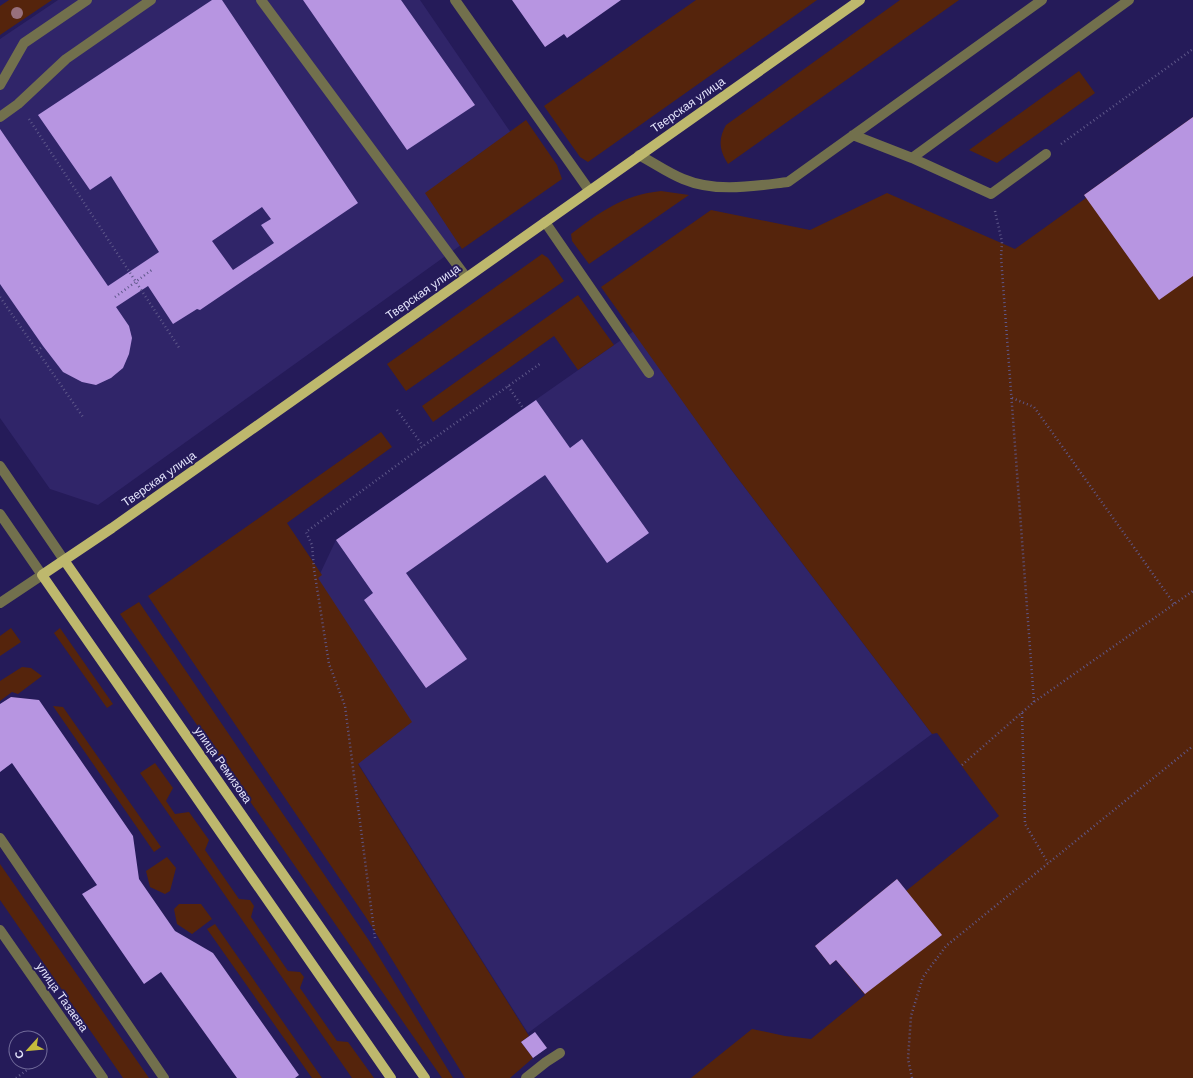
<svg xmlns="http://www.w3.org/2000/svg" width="1193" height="1078" font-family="Helvetica,sans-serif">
  <rect width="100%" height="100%" fill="#251b59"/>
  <!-- built -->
  <path fill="#302569" d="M58 0H420L546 184 98 505 50 489 0 418V39Z
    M634 331 730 468 932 734 528 1033 358 763 318 578 336 540Z"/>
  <!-- green -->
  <path fill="#55240c" d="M9 0H52L0 35V6Z
    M696 0H817L588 162 580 157 544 106Z
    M900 0H959L728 164C719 150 718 139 726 125Z
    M1079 71 1095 93 997 163 969 150Z
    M1193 117V1078H691L752 1029 785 1036 811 1039 865 995 836 960 830 965 815 946 897 879 906 891 999 816 937 733 932 734 730 468 601 287 711 210 810 230 887 193 1015 249 1086 198 1084 195Z
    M526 120 557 165 562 179 462 249 425 193Z
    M661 191 689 195 589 264 572 241 571 234C600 212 623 195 661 191Z
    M542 254 548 258 564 281 406 391 387 364Z
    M578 295 614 345 578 370 554 336 433 422 422 406Z
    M381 432 392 447 287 523 322 575 318 578 412 722 358 764 529 1036 521 1042 533 1058 510 1078H465L367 919 148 596Z
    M139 602 370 942 453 1078H442L120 614Z
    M11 628 21 642 0 656V636Z
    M60 628 113 704 107 708 54 633Z
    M22 667 31 668 42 676 18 694 12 692 0 701V681Z
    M53 706 63 707 161 847 154 852Z
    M155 763 173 788 166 801 175 814 189 812 209 840 205 850 239 899 250 900 254 906 251 917 288 971 300 972 304 977 300 988 337 1041 348 1042 374 1078H352L140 773Z
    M167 857 176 868 170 891 165 894 150 887 146 871Z
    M0 864 149 1078H123L0 900Z
    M179 904H201L212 919 192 934 177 924 174 909Z
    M215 924 322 1078H312L207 929Z"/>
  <!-- building -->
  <path fill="#b795e1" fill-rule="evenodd" d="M212 0H222L358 203 200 310 197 309 173 324 148 286 116 307 129 326 132 338 129 354 123 368 111 378 96 385 82 382 63 372 43 346 0 284V129L108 286 159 252 111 176 90 190 38 115ZM262 207 271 219 261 225 274 243 233 270 212 241Z
    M303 0H401L475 105 407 150Z
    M512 0H621L567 38 564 34 545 47Z
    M1193 117V276L1159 300 1084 195Z
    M536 400 570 448 582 439 649 533 607 563 545 475 406 573 467 659 426 688 364 600 373 593 336 540Z
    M11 697 39 700 133 836 139 879 175 931 213 953 299 1075 295 1078H237L161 972 144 984 82 894 97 885 12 763 0 772V704Z
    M897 879 942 935 865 994 836 960 830 965 815 946Z
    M535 1032 547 1048 533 1058 521 1042Z"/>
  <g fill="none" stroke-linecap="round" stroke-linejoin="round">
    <!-- path -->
    <path stroke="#5f588a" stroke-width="2.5" stroke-dasharray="1 3" stroke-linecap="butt" d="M29 119 180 349
      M1061 144 1193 49
      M995 211 1002 242 1001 257 1034 702
      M0 297 83 417
      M115 297 153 269
      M37 351 43 346
      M508 386 523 408
      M1012 398 1034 407 1175 605
      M397 410 423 446
      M1022 713 1025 824 1048 863
      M962 765 1034 702 1193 591
      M375 938 345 706 329 664 314 569 312 545 306 532 423 446 541 363
      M40 1061 45 1057
      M16 1078 38 1062
      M912 1078 908 1059 911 1016 923 977 946 946 1193 746"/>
    <!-- minor -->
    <path stroke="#72704d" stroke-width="10" d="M261 0 466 277
      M455 0 589 190
      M0 85 24 43 87 0
      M0 117 18 104 66 59 151 0
      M853 135 912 158 1129 0
      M639 155C654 163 668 173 683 179 716 193 754 186 788 182L1042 0
      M912 158 991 194 1046 154
      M545 222 649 373
      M0 466 64 560
      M0 514 42 575 0 603
      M0 838 164 1078
      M0 930 103 1078
      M526 1078 546 1062 560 1053"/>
    <!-- major -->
    <path stroke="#beb86d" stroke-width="10" d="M64 560 425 1078
      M391 1078 42 575 112 528 860 0"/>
  </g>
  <!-- trees -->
  <circle fill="#98707c" cx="17" cy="13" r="6"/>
  <g text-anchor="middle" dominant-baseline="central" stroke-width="4" stroke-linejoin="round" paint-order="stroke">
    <!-- street labels -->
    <g font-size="12" fill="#e3e3fb" stroke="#251b59">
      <text transform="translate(688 105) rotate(-35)">Тверская улица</text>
      <text transform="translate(423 292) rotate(-35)">Тверская улица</text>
      <text transform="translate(159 479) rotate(-35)">Тверская улица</text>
      <text transform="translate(223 765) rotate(55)">улица Ремизова</text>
      <text transform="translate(62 997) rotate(55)">улица Тазаева</text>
    </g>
  </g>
  <!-- north arrow -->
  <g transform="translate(28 1050) rotate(243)"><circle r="19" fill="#251b59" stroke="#716b9a"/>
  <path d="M0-3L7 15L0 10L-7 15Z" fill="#c6bc3c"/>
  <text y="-6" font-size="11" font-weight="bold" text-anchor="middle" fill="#e3e3fb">С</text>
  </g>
</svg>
